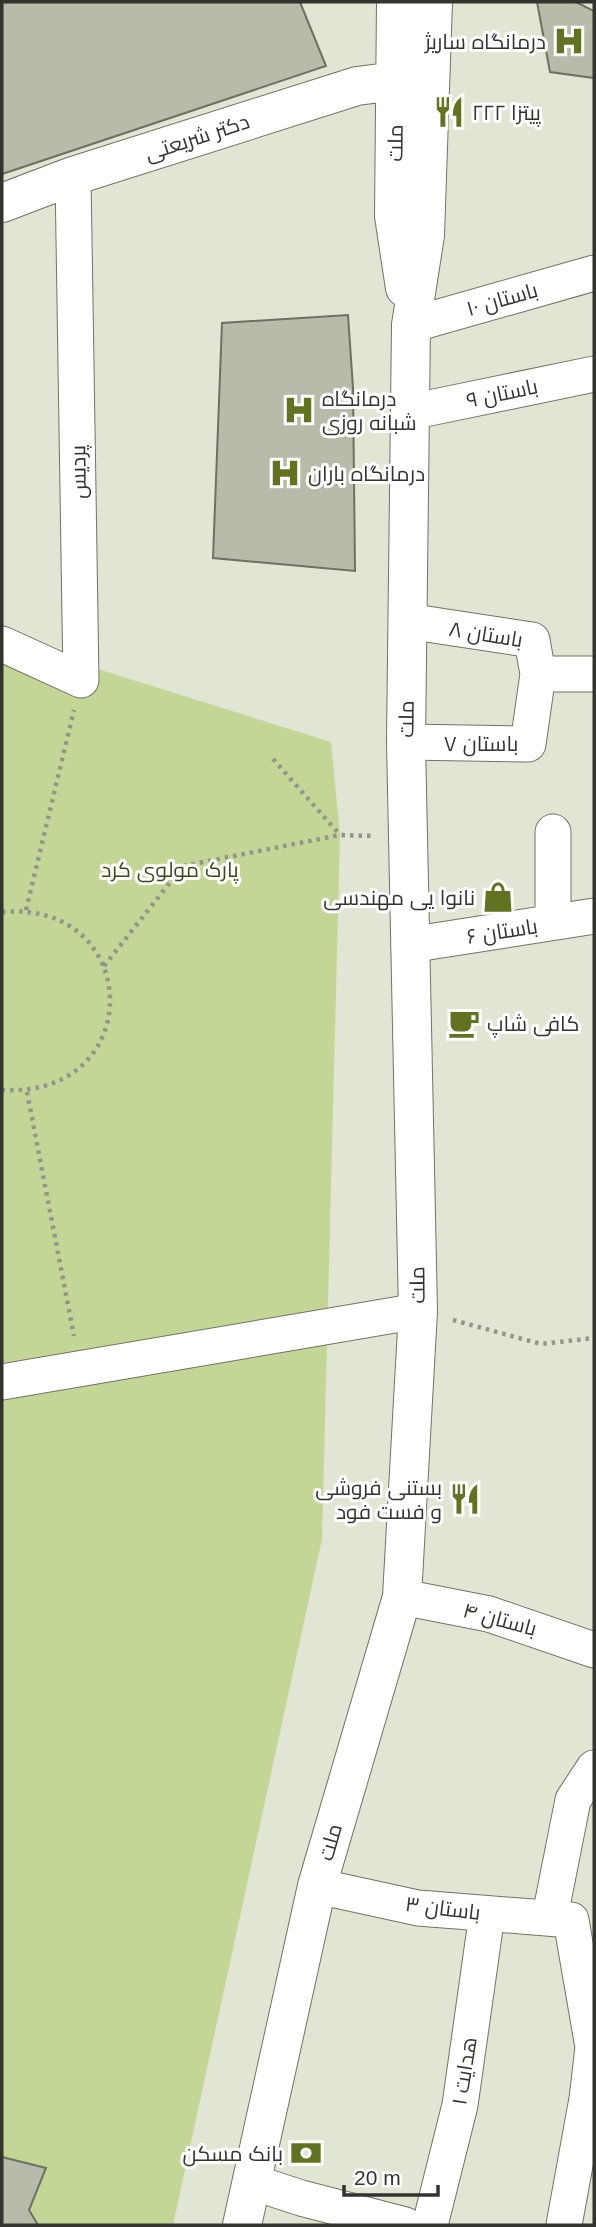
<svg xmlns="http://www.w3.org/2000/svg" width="596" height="2227" font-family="Arial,Cairo,sans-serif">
  <rect width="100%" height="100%" fill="#e0e5d4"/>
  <!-- green -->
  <path fill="#c4d695" d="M2 639 331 742 340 835 322 1539 173 2225H2Z"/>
  <!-- building -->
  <path fill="#b6bbaa" stroke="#6d7162" stroke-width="2" d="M2 2H300L326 66 2 174Z
    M537 2H576L594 11V78L550 72Z
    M348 315 353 388 355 571 213 558 222 323Z
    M2 2157 46 2168 29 2210 38 2225H2Z"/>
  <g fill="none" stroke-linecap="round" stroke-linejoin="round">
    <defs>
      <path id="street" d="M411 325 594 273
        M410 412 594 374
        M2 644 81 680 73 176
        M538 674H594
        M406 742 528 744 538 674 532 640 407 621
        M553 922V832
        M409 945 594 916
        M2 1382 418 1311
        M402 1597 489 1614 594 1650
        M317 1886 418 1908 571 1920 593 2047 587 2099 564 2225
        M550 1916 573 1800 594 1768
        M252 2182 301 2198 405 2225
        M430 2225 460 2105 487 1914"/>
      <path id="secondary" d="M396 2 394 216 405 288
        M2 203 73 176 357 86 396 81
        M242 2225 317 1886 402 1597 418 1311 406 742 411 325 425 235 433 2"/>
    </defs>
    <!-- street casing -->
    <use href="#street" stroke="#6f7464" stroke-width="37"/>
    <!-- secondary casing -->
    <use href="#secondary" stroke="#6f7464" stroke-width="40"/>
    <!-- path -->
    <path stroke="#92968a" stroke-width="4.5" stroke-dasharray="3.5 5" stroke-linecap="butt" d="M273 759 340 835
      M26 910 74 710
      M2 912C143 899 149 1098 2 1090
      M104 966 183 866 340 835 375 836
      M27 1092 74 1336
      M453 1320 541 1344 594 1338"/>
    <!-- street -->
    <use href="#street" stroke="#fff" stroke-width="35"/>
    <!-- secondary -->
    <use href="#secondary" stroke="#fff" stroke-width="38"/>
  </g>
  <!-- icons -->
  <defs>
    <symbol id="hospital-bare" viewBox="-9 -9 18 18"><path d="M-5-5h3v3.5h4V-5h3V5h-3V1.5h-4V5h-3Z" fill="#617321" stroke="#fff" stroke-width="2.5" paint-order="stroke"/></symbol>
    <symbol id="restaurant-bare" viewBox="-9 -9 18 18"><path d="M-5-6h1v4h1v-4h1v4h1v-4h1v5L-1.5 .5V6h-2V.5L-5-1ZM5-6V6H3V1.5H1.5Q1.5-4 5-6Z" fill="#617321" stroke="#fff" stroke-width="2.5" paint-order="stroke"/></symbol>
    <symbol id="shop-bare" viewBox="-9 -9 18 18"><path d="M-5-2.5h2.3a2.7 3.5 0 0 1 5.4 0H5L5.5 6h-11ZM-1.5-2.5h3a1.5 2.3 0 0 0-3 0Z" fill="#617321" stroke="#fff" stroke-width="2.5" paint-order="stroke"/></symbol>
    <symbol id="cafe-bare" viewBox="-9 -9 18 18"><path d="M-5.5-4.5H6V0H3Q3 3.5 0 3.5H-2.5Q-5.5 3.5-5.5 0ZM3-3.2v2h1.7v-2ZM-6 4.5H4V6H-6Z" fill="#617321" stroke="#fff" stroke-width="2.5" paint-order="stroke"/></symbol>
    <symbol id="bank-bare" viewBox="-9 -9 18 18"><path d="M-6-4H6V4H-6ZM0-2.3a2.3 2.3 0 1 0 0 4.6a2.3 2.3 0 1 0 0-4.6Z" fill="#617321" stroke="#fff" stroke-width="2.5" paint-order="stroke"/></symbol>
  </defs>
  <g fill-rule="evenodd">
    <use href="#hospital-bare" x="547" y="19" width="44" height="44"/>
    <use href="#restaurant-bare" x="427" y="90" width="44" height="44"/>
    <use href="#hospital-bare" x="277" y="388" width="44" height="44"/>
    <use href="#hospital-bare" x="263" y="451" width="44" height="44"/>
    <use href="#shop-bare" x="476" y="875" width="44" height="44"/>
    <use href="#cafe-bare" x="442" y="1001" width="44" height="44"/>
    <use href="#restaurant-bare" x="443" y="1477" width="44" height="44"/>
    <use href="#bank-bare" x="284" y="2131" width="44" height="44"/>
  </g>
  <g text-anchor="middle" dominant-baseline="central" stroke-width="6" stroke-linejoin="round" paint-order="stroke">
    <!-- poi labels -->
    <g font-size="21" fill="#32352e" stroke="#fff" text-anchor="end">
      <text x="546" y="41">درمانگاه ساریژ</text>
      <text x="472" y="112" text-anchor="start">پیتزا ۲۲۲</text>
      <text x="322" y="398" text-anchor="start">درمانگاه<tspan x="322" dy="24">شبانه روزی</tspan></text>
      <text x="308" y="473" text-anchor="start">درمانگاه باران</text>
      <text x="475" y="897">نانوا یی مهندسی</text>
      <text x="487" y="1023" text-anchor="start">کافی شاپ</text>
      <text x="442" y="1487">بستنی فروشی<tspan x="442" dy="24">و فست فود</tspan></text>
      <text x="283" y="2153">بانک مسکن</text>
    </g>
    <!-- street labels -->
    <g font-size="21" fill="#32352e" stroke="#fff">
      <text transform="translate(197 137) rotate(-18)">دکتر شریعتی</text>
      <text transform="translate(395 143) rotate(-89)">ملت</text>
      <text transform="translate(502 299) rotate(-16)">باستان ۱۰</text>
      <text transform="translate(502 393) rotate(-12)">باستان ۹</text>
      <text transform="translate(78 472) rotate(-91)">پردیس</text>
      <text transform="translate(486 634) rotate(9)">باستان ۸</text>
      <text transform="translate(406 719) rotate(-89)">ملت</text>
      <text x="481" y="743">باستان ۷</text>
      <text transform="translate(502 931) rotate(-9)">باستان ۶</text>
      <text transform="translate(417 1285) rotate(-91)">ملت</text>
      <text transform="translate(500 1619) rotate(15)">باستان ۴</text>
      <text transform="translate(330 1842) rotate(-74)">ملت</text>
      <text transform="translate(443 1908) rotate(7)">باستان ۳</text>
      <text transform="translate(464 2071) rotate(-81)">هدایت ۱</text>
    </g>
    <!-- park labels -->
    <g font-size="21" fill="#3d4918" stroke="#fff">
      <text x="170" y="869">پارک مولوی کرد</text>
    </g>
  </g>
  <!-- border -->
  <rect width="596" height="2227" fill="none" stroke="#32352e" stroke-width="7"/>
  <!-- scale -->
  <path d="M344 2185v10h94v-10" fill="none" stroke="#32352e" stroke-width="3.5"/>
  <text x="354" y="2185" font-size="21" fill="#32352e" stroke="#ffffff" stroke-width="5" paint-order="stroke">20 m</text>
</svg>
